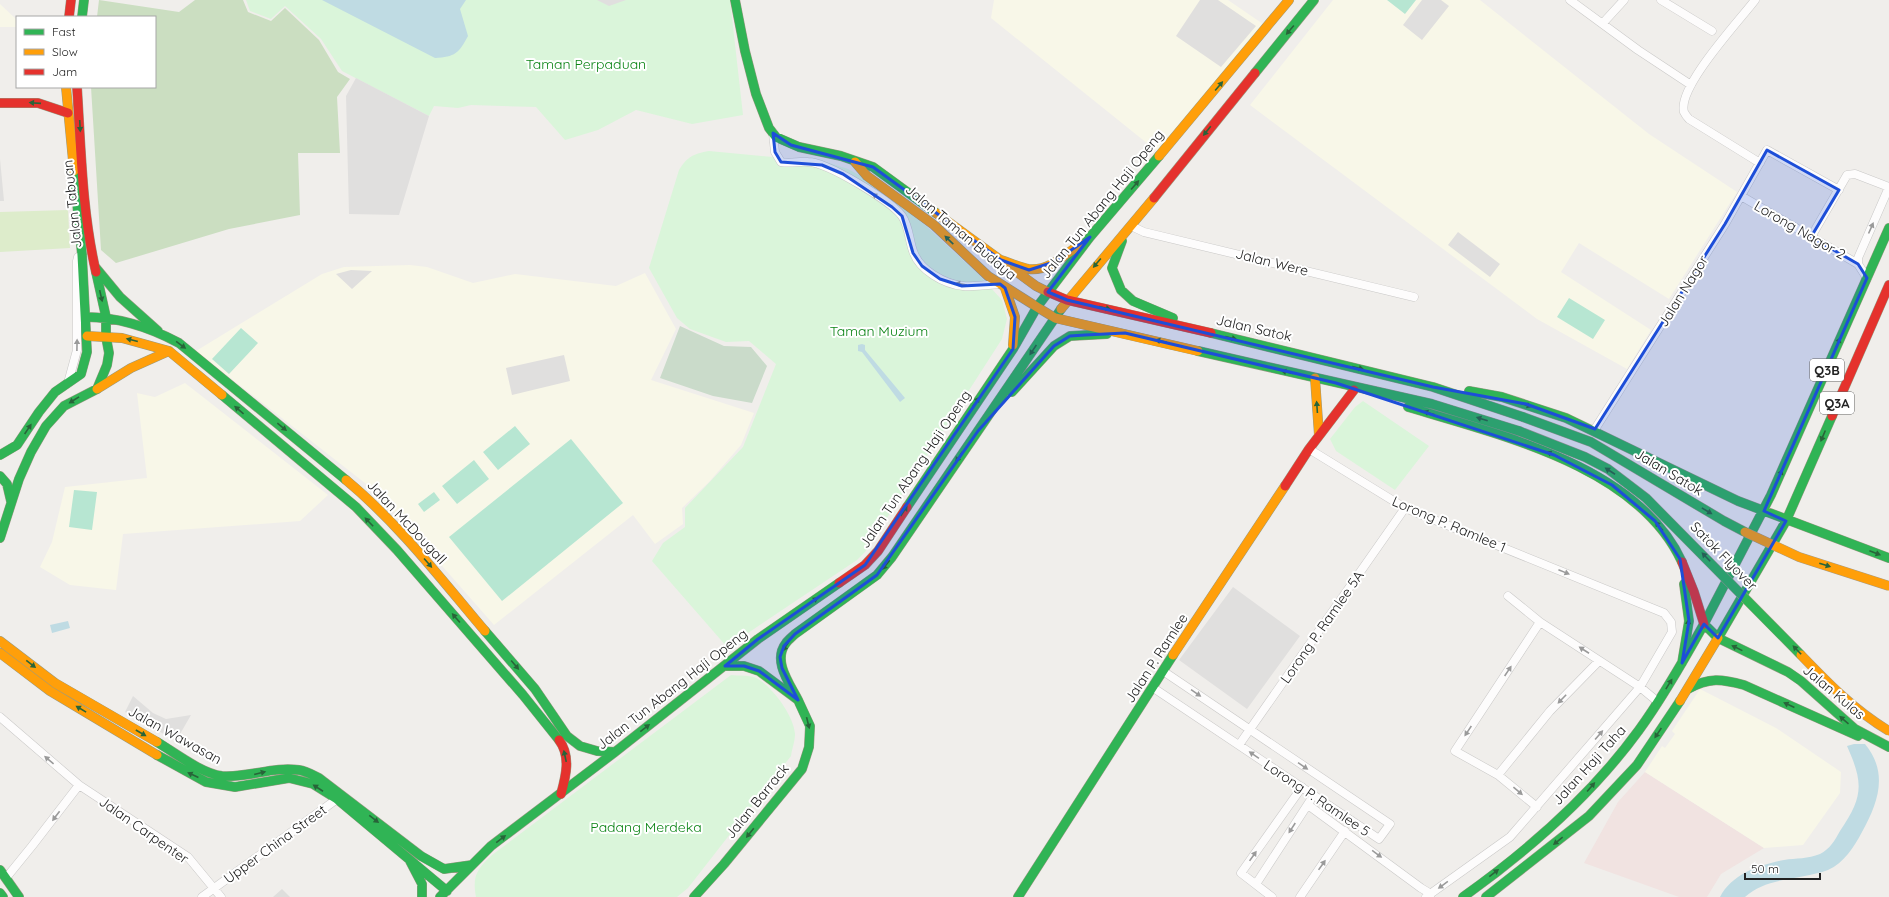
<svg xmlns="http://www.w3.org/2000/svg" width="1889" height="897" font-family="Quicksand,sans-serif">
  <rect width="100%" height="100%" fill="#f0eeeb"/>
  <!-- commercial -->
  <path fill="#f1e3e1" d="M1645 772 1764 848 1721 874 1707 897H1679L1584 863 1618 802Z"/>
  <!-- education -->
  <path fill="#f8f7e8" d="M994 0H1228L1263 24 1158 152 991 18Z
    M1333 0H1480L1649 134 1737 192 1669 299 1579 243 1561 272 1651 330 1627 369 1537 319 1250 105Z
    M0 4 17 20V27H0Z
    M410 265 427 267 473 283 515 274 616 286 645 273 676 329 651 380 754 413 741 445 709 482 682 508 683 524 655 544 633 515 494 625 379 494 196 351 322 274 344 267Z
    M185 383 328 495 300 521 123 534 116 590 70 585 40 567 52 542 65 487 147 478 137 393 155 397Z
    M1700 689 1776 728 1841 772 1840 793 1803 845 1764 848 1645 772 1662 746 1665 748 1675 734 1672 731Z"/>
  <!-- religious -->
  <path fill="#dededc" d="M282 889 290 897H273Z"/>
  <!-- grass -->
  <path fill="#ddeccb" d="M68 210 70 248 0 252V212Z"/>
  <!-- forest -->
  <path fill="#cbdec1" d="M99 0 179 12 195 0H243L248 12 271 21 285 8 319 40 338 72 350 79 337 97 340 153H298L300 215 229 229 116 263 101 250 91 87H155V17H97Z"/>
  <!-- cemetery -->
  <path fill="#cadbca" d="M680 326 724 346 751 347 767 366 752 403 713 396 660 378Z"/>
  <!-- park -->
  <path fill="#daf5da" d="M246 0H730L743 115 692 124 636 110 598 130 565 140 536 107 471 105 458 108 434 106 429 116 342 71 321 39 285 6 271 19 250 11Z
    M709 151 826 162 848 169 868 180 926 226 979 275 1002 300 1007 319 1002 339 865 552 857 560 727 647 652 561 663 543 685 527V508L743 447 776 364 749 341 726 342 690 329 677 318 649 268 679 170C688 156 693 154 709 151Z
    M1363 401 1429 446 1395 490 1336 451 1330 439 1355 407Z
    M731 675C739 676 750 675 756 678 772 686 794 716 795 734 795 741 792 749 791 756L688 888 677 897H476C472 876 477 869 492 855Z"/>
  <!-- pitch -->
  <path fill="#b7e6d2" d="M1387 0H1416L1405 14Z
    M1569 298 1605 320 1593 339 1557 317Z
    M241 328 258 343 229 374 212 359Z
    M515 426 530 444 498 470 483 452Z
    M571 439 623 503 502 601 449 537Z
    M474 460 489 479 457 504 442 486Z
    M74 490 97 492 92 530 69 527Z
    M434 492 440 500 424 512 418 504Z"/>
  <!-- parking -->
  <path fill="#e0dfde" d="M597 0H626L609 6Z
    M1200 0H1218L1256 26 1221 67 1176 36Z
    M1422 0H1441L1449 6 1422 40 1403 25Z
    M356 78 429 116 399 215 349 214 346 96Z
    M0 159 4 201H0Z
    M1458 232 1500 264 1490 277 1448 245Z
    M351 270 372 271 352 289 336 274Z
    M564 355 570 381 512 395 506 368Z
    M1233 587 1300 636 1247 709 1179 660Z
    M133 696 153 713 166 719 191 715 176 741 125 712Z"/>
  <!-- water -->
  <path fill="#bfdbe3" d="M322 0H466L460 9 468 36C459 53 455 57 435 58Z
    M862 344 865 345V350L905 398 900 402 862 352 858 351V345Z
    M68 621 70 628 52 633 50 625Z
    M1854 744H1865C1889 773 1878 803 1862 832 1854 847 1844 863 1828 870 1801 880 1766 877 1745 897H1720C1732 874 1759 865 1784 860 1796 858 1808 859 1820 854 1830 849 1835 840 1840 831 1863 797 1864 784 1847 746Z"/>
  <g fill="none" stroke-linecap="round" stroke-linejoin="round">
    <defs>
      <path id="street" d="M1570 0 1638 50 1691 85
        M1661 0 1712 31
        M1755 0C1740 20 1677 87 1684 112 1685 114 1687 117 1689 119L1760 163
        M1603 23 1624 0
        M773 133 775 152 781 162C791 164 799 161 808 162 827 162 891 201 902 216 909 226 909 240 913 251 919 270 944 284 963 286 975 287 988 285 1000 284
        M1741 196 1858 264
        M1131 226 1144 232 1414 297
        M1811 237 1847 175 1855 174 1889 187
        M1867 278 1858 264V258L1889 187
        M68 383 77 350V261L78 257 82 255
        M1595 429 1725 224 1767 150 1839 190
        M1309 449 1405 508 1664 613 1671 622 1672 632 1640 687 1510 837 1426 897
        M1508 596 1540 622 1640 687 1658 702
        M1152 687 1379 839 1390 824 1163 671
        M0 717 79 785 188 857 221 897
        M1239 745 1405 508
        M1498 775 1550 711 1599 661
        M1308 805 1421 888 1431 894
        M1537 807 1498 775 1455 751 1540 622
        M6 878 32 846 79 785
        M1256 884 1310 801
        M202 897 337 799
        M1272 897 1241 873 1302 787
        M1300 897 1345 831"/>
      <path id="fast" d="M735 0 745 51 756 94 769 128 776 137 799 147 841 156 873 167 936 213
        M82 17 84 0
        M1255 73 1314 0
        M1122 241 1112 268 1121 290 1133 301 1173 318
        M96 268 120 297 158 331
        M86 317C118 317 151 328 179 343L346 480
        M1211 333 1433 387 1523 417
        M1198 351 1432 404 1519 431
        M1469 391 1502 397 1566 418 1738 501 1889 558
        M1012 392 1054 346 1070 336 1107 334
        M222 395 356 507 397 550 523 695 559 740
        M1408 407C1500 435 1638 466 1682 562
        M0 455 17 445 39 412 55 392 81 374 87 352 82 255 74 171
        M0 476 7 484 11 501
        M907 507 1013 349 1037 307 1090 237 1159 156
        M0 538 19 479 31 452 46 426 64 406 97 389 107 365 109 353 106 337V317L96 272
        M1704 624 1771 495 1889 228
        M1704 624 1718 638 1788 672 1801 681 1855 729 1889 747
        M485 631 535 689 567 736 580 746 597 751 615 752
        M1718 638 1786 521 1832 416
        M1682 663 1689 621 1684 584
        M1688 689C1709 677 1722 679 1744 685L1858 736
        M798 700C790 684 772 661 786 643 788 640 792 637 795 634L877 575 892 557 1061 309
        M157 742C174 752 202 774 222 776 249 778 273 766 299 770 306 771 313 775 319 778L421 856 444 869 472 865
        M157 755 206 782 235 787 289 778 313 784 337 799 447 891
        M410 861 422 884V897
        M0 870 19 897
        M0 893 3 897
        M440 897 491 846 615 752 758 639 839 583
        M694 897 724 864 802 769 809 747 810 726 798 700 759 671 744 666H725
        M1018 897 1173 655
        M1463 897C1529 850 1591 796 1639 730 1663 697 1684 660 1704 624
        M1486 897 1589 816 1637 765 1680 701"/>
      <path id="slow" d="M66 87 74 171
        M1159 156 1289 0
        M855 162 867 176 934 225 988 276 1037 307
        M936 213 1036 286 1048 292
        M1001 260C1010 263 1019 267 1028 269 1048 272 1065 255 1080 244
        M1005 288 1015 317 1013 345
        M1037 307 1055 318 1198 351
        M1061 309 1154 198
        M87 336 122 338 169 351 222 395
        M1315 378 1319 435
        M97 389 131 368 169 351
        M346 480C399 524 441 579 485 631
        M0 641 55 683 157 742
        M0 653 50 691 157 755
        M1173 655 1285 486
        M1680 701 1718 638"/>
      <path id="jam" d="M69 17 71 0
        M77 87C81 149 82 212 96 272
        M0 103H38L68 113
        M1154 198 1255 73
        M1048 292 1067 300 1211 333
        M1832 416 1889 285
        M1285 486 1309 449 1354 390
        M1682 562 1694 592 1704 624
        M839 583 865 565 878 551 907 507
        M559 740C571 756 566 776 561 794"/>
    </defs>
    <!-- street casing -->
    <use href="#street" stroke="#c9c8c7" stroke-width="9"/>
    <!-- fast casing -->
    <use href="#fast" stroke="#999a82" stroke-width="10"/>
    <!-- slow casing -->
    <use href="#slow" stroke="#999a82" stroke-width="10"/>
    <!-- jam casing -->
    <use href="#jam" stroke="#999a82" stroke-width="10"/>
    <!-- street -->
    <use href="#street" stroke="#fdfcfc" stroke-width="8"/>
    <!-- fast -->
    <use href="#fast" stroke="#30b455" stroke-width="9"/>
    <!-- slow -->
    <use href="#slow" stroke="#ff9f0a" stroke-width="9"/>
    <!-- jam -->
    <use href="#jam" stroke="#e5322d" stroke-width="9"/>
    <defs>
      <path id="fast-bridge" d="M1523 417 1591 442 1724 521 1745 532
        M1519 431 1585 457 1608 469 1646 498 1801 655"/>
      <path id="slow-bridge" d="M1745 532 1799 557 1889 586
        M1801 655C1829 684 1854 710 1889 731"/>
    </defs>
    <!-- fast-bridge casing -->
    <use href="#fast-bridge" stroke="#a79c86" stroke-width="10" stroke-linecap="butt"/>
    <!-- slow-bridge casing -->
    <use href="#slow-bridge" stroke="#a79c86" stroke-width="10" stroke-linecap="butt"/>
    <!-- fast-bridge -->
    <use href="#fast-bridge" stroke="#30b455" stroke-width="9"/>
    <!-- slow-bridge -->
    <use href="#slow-bridge" stroke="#ff9f0a" stroke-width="9"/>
  </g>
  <!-- one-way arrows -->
  <defs><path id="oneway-solid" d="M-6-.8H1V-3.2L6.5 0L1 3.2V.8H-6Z"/></defs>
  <g fill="#286439">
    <use href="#oneway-solid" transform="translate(1290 30) rotate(130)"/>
    <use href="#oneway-solid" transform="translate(1219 86) rotate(-50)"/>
    <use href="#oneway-solid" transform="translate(35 103) rotate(-176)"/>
    <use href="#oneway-solid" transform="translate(80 126) rotate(87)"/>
    <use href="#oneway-solid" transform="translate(1207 131) rotate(129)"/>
    <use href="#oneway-solid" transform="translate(1135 185) rotate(-49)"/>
    <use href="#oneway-solid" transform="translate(949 240) rotate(-136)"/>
    <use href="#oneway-solid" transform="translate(1097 263) rotate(130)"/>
    <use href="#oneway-solid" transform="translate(101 296) rotate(77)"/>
    <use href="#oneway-solid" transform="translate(1105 308) rotate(13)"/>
    <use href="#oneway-solid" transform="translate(1231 338) rotate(13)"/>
    <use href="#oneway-solid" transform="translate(132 340) rotate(-166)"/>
    <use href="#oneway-solid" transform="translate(1161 341) rotate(-167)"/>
    <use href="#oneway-solid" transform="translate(1838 343) rotate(-66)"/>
    <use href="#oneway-solid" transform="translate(181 345) rotate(36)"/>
    <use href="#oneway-solid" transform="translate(1033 350) rotate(124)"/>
    <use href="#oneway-solid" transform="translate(1358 368) rotate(13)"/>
    <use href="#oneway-solid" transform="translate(1287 372) rotate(-167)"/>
    <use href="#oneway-solid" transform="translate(74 400) rotate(148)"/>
    <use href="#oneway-solid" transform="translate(976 402) rotate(-55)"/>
    <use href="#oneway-solid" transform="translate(1526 405) rotate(17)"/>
    <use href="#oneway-solid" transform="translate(1317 407) rotate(-94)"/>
    <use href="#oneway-solid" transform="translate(239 410) rotate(-140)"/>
    <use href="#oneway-solid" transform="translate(1429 413) rotate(-163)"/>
    <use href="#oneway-solid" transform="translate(1482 419) rotate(-162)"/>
    <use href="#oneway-solid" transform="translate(282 427) rotate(39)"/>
    <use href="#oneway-solid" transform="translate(28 429) rotate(-56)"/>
    <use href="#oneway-solid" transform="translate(1823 436) rotate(113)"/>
    <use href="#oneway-solid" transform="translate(1552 454) rotate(-158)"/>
    <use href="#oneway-solid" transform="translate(959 457) rotate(124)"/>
    <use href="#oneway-solid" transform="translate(1610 471) rotate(-147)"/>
    <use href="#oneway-solid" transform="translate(1780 475) rotate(-66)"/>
    <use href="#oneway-solid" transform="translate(904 511) rotate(-57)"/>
    <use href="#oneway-solid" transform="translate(1707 511) rotate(31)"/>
    <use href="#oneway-solid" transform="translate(369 522) rotate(-134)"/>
    <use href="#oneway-solid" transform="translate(1659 526) rotate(-130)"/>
    <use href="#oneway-solid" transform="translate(1875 553) rotate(21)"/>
    <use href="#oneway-solid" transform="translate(1706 557) rotate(-134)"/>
    <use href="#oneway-solid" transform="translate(428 563) rotate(49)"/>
    <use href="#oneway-solid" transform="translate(886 565) rotate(129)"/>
    <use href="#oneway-solid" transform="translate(1825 565) rotate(18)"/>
    <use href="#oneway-solid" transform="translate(813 601) rotate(-34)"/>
    <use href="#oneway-solid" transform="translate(456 618) rotate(-131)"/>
    <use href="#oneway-solid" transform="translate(1688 625) rotate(-84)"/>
    <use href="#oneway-solid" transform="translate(786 646) rotate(122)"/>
    <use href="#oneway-solid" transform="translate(1737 648) rotate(-154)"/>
    <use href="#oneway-solid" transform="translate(1797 650) rotate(-134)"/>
    <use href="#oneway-solid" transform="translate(31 664) rotate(38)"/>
    <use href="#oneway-solid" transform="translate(515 665) rotate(50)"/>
    <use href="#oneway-solid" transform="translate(1669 684) rotate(-58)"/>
    <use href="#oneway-solid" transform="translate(1789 705) rotate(-155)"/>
    <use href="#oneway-solid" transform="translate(81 709) rotate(-149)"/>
    <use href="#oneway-solid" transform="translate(1844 720) rotate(-139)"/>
    <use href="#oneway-solid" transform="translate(808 723) rotate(76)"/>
    <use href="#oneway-solid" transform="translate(645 728) rotate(-38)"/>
    <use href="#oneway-solid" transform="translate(141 733) rotate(30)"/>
    <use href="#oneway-solid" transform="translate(1658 733) rotate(124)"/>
    <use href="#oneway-solid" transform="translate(565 756) rotate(-102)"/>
    <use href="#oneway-solid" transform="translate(260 773) rotate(-14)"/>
    <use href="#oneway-solid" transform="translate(193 775) rotate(-155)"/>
    <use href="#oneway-solid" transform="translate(1591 787) rotate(-49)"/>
    <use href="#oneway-solid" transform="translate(318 788) rotate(-147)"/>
    <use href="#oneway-solid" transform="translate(374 819) rotate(38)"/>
    <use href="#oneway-solid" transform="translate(750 833) rotate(129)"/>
    <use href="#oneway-solid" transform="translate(501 839) rotate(-37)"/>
    <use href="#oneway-solid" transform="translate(1558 841) rotate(141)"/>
    <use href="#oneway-solid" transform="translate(1494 873) rotate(-38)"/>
  </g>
  <g fill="#9a9a9a">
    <use href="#oneway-solid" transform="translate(877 197) rotate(-146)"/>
    <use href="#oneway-solid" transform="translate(1871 228) rotate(-66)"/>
    <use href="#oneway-solid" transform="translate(961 284) rotate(-171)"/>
    <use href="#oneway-solid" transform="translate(77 345) rotate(-89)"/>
    <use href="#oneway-solid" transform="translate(1564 572) rotate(22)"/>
    <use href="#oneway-solid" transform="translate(1584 650) rotate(-147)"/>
    <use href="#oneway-solid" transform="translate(1508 671) rotate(-56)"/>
    <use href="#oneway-solid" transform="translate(1196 693) rotate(34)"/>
    <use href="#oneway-solid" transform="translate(1562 699) rotate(134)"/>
    <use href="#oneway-solid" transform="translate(1468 731) rotate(124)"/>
    <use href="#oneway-solid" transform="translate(1599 735) rotate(-49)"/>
    <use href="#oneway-solid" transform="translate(1254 755) rotate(-146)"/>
    <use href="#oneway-solid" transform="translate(49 760) rotate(-140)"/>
    <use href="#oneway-solid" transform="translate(1303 766) rotate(34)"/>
    <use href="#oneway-solid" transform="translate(1518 791) rotate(40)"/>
    <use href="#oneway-solid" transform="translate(56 816) rotate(127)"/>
    <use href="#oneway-solid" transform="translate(1292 828) rotate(123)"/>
    <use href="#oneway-solid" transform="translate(1377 854) rotate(36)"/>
    <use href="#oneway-solid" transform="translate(1253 856) rotate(-55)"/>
    <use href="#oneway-solid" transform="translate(1322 865) rotate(-55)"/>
    <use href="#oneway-solid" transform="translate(1443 885) rotate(144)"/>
  </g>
  <!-- marked area -->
  <path fill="#1d4ed8" fill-opacity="0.2" stroke="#1d4ed8" stroke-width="3" stroke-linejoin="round" d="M773 133 791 145 873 167 1001 260 1029 270 1054 262 1090 237 1048 292 1067 300 1433 387 1526 404 1595 429 1725 224 1767 150 1839 190 1811 237 1858 264 1867 278 1764 511 1786 521 1718 638 1704 624 1682 663 1689 621 1680 559 1655 521 1612 485 1554 455 1336 383 1125 333 1085 335 1070 336 1054 346 978 431 877 575 795 634 784 646 780 657 782 668 798 700 759 671 744 666H725L758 639 865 565 1013 349 1015 317 1005 288 1000 284 962 286 940 279 922 266 913 253 902 216 892 207 843 174 822 165 781 162 775 152Z"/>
  <g text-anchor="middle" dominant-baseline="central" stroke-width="4" stroke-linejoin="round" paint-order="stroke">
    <!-- shield labels -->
    <g fill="#fff" stroke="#646464" stroke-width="1">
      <rect x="1810" y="359" width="34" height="22" rx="3"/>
      <rect x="1820" y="392" width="34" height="22" rx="3"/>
    </g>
    <g font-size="13" font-weight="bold" fill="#222">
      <text x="1827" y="370">Q3B</text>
      <text x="1837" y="403">Q3A</text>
    </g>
    <!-- park labels -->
    <g font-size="14" fill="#0c8416" stroke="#fff">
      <text x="586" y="64">Taman Perpaduan</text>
      <text x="879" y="331">Taman Muzium</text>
      <text x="646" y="827">Padang Merdeka</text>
    </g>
    <!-- street labels -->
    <g font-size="14" fill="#222" stroke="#fff">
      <text transform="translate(72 204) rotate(-96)">Jalan Tabuan</text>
      <text transform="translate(1102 204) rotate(-51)">Jalan Tun Abang Haji Openg</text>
      <text transform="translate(1800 230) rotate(30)">Lorong Nagor 2</text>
      <text transform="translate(961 232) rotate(40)">Jalan Taman Budaya</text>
      <text transform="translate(1272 262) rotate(14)">Jalan Were</text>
      <text transform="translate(1683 291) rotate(-58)">Jalan Nagor</text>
      <text transform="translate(1254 328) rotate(13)">Jalan Satok</text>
      <text transform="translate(915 469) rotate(-56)">Jalan Tun Abang Haji Openg</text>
      <text transform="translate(1669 472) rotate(31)">Jalan Satok</text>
      <text transform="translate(407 522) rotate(47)">Jalan McDougall</text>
      <text transform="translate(1449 524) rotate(23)">Lorong P. Ramlee 1</text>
      <text transform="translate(1724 556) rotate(46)">Satok Flyover</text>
      <text transform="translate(1322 627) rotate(-55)">Lorong P. Ramlee 5A</text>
      <text transform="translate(1156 658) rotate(-57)">Jalan P. Ramlee</text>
      <text transform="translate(672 689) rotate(-38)">Jalan Tun Abang Haji Openg</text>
      <text transform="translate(1834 692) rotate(40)">Jalan Kulas</text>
      <text transform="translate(175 735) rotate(29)">Jalan Wawasan</text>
      <text transform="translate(1589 765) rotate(-48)">Jalan Haji Taha</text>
      <text transform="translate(1317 798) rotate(34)">Lorong P. Ramlee 5</text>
      <text transform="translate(757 801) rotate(-51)">Jalan Barrack</text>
      <text transform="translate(144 830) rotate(35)">Jalan Carpenter</text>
      <text transform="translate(275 844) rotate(-36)">Upper China Street</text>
    </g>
  </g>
  <!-- legend -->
  <rect x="16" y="16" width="140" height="72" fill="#ffffff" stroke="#a7a7a7"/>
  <rect x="24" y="29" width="20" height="6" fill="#30b455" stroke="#a7a7a7"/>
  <text x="52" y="36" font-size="12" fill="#222222">Fast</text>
  <rect x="24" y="49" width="20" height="6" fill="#ff9f0a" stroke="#a7a7a7"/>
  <text x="52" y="56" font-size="12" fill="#222222">Slow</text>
  <rect x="24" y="69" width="20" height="6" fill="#e5322d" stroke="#a7a7a7"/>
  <text x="52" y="76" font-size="12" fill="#222222">Jam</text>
  <!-- scale -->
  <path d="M1745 873v6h75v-6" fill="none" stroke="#222222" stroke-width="2"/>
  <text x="1751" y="873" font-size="12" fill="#222222" stroke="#ffffff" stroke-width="3" paint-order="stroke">50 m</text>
</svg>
